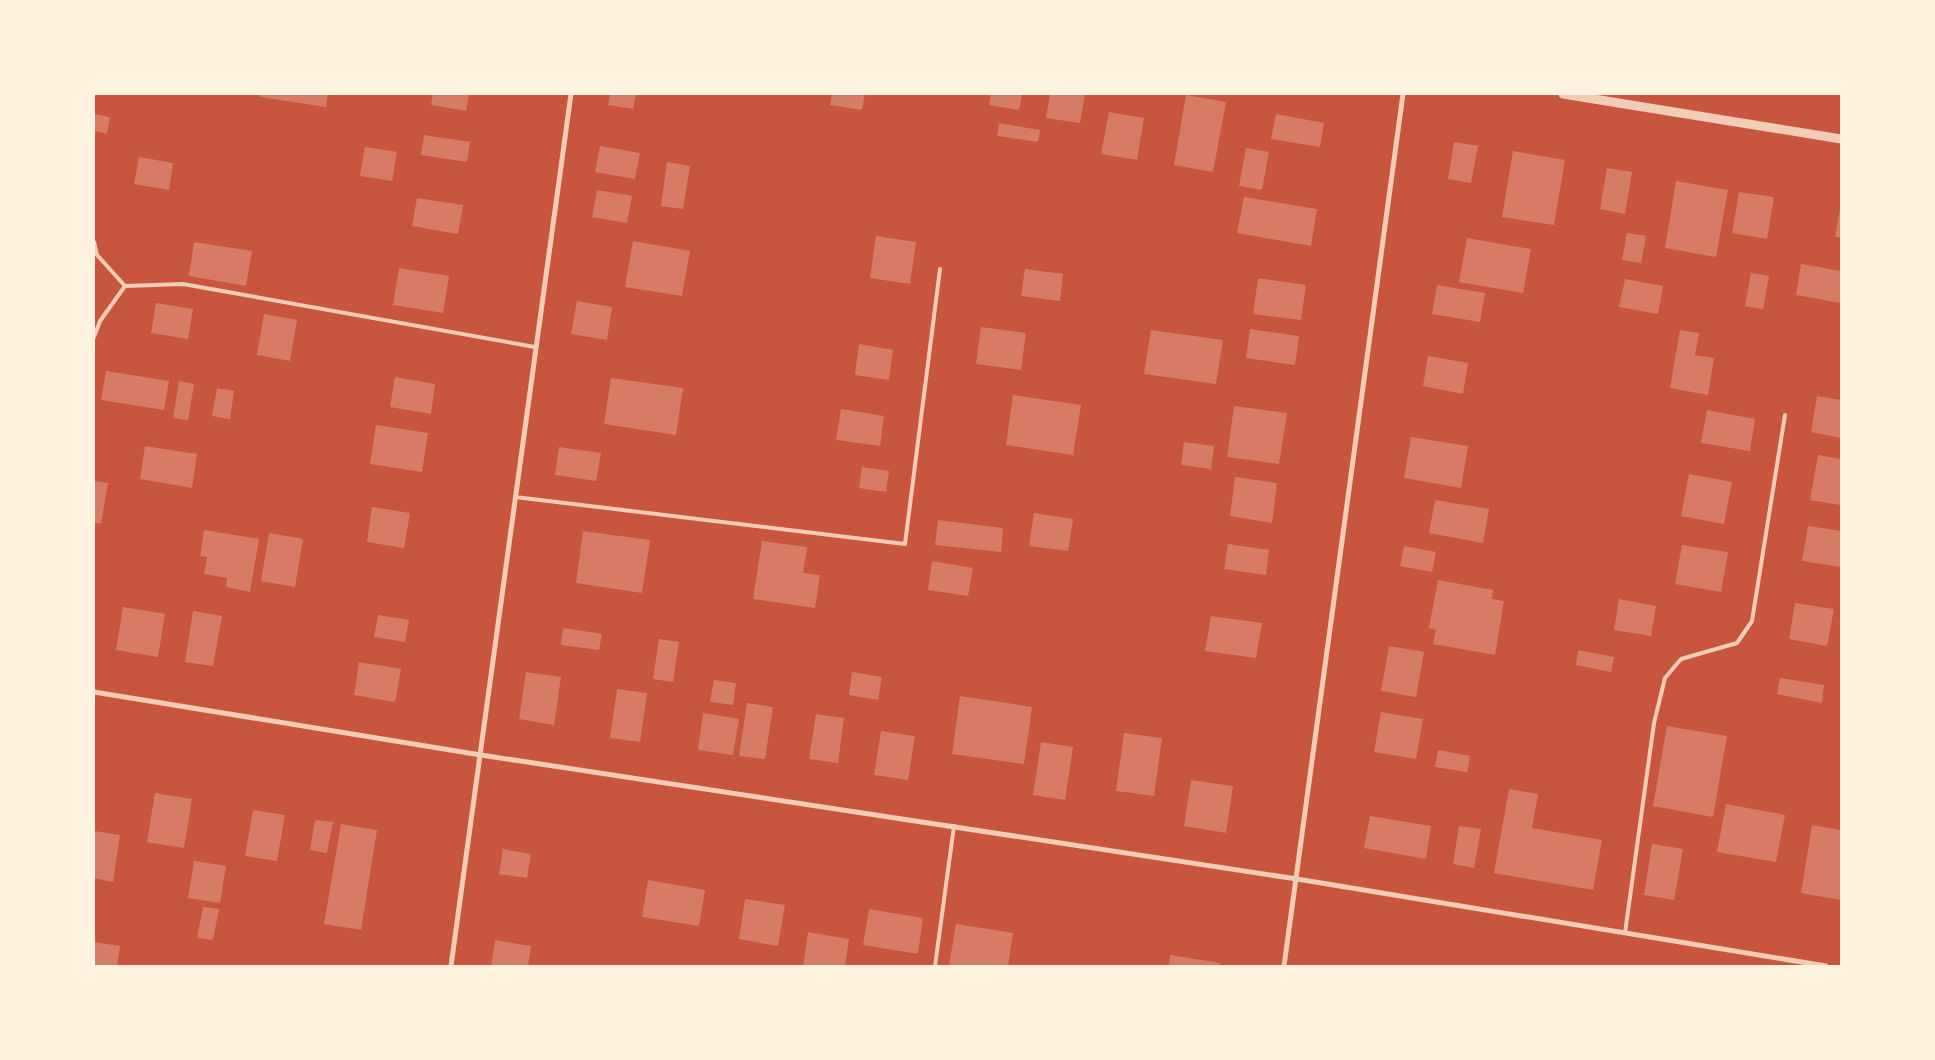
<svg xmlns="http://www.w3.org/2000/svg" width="1935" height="1060" font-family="'Work Sans',sans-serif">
  <rect width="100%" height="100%" fill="#c8553d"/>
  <!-- building -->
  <path fill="#d67c66" d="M260 94H328L326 107 260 97Z
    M433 94H469L466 111 431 105Z
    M610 94H636L633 109 608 105Z
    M832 94H865L862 110 830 105Z
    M991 94H1022L1019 110 989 105Z
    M1050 94H1085L1080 123 1046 118Z
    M1186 95 1226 102 1213 172 1174 165Z
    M1109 112 1144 118 1137 160 1101 154Z
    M94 114 110 117 107 134 94 131Z
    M1276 114 1324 123 1320 147 1271 139Z
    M999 123 1040 130 1038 142 997 136Z
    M424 135 470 142 467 162 421 155Z
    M1454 142 1478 146 1471 183 1448 179Z
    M600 146 640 153 635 179 595 172Z
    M365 147 397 152 392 181 360 176Z
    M1246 148 1269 152 1262 190 1239 186Z
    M1513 151 1565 160 1554 225 1502 217Z
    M139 157 173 163 169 190 134 184Z
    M667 162 690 166 683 209 661 206Z
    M1607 168 1632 172 1625 214 1600 209Z
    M1676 181 1728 190 1716 257 1665 248Z
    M597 190 632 196 627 223 592 217Z
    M1739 192 1774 197 1767 239 1732 233Z
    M1244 197 1317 209 1311 246 1237 233Z
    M417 198 463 205 458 234 412 226Z
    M1840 208H1841V238L1835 237Z
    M1627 233 1646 236 1641 263 1622 260Z
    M876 236 916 242 910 284 870 278Z
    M1467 238 1531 249 1523 293 1459 282Z
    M633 241 690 251 682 296 625 287Z
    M194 242 252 251 246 286 189 276Z
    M1801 264 1841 271V303L1796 295Z
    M399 268 449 276 443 313 393 305Z
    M1025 269 1063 274 1060 301 1021 296Z
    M1751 273 1769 276 1763 309 1745 306Z
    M1258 278 1306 285 1301 320 1253 314Z
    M1625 279 1663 286 1658 314 1619 307Z
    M1437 285 1485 293 1480 322 1432 314Z
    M577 301 612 307 607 340 571 334Z
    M156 303 193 309 188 339 151 333Z
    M264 314 297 320 290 361 257 355Z
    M981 327 1026 333 1021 370 976 364Z
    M1250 329 1299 336 1295 365 1246 358Z
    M1151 330 1223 340 1216 384 1144 374Z
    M1680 330 1699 333 1695 355 1714 358 1708 395 1670 388Z
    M859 344 893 350 889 380 855 375Z
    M1428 356 1468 363 1463 394 1423 386Z
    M106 371 169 381 164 410 101 400Z
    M395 377 435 384 431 414 390 407Z
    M611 378 683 388 676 435 604 424Z
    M179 381 194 384 188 420 173 418Z
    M217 388 234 391 230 419 212 416Z
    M1013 395 1081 405 1073 455 1006 445Z
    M1817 396 1841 400V438L1811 432Z
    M1234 406 1287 413 1279 464 1227 457Z
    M841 409 884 416 880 446 836 440Z
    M1707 410 1755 419 1750 451 1701 443Z
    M376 425 428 433 422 472 370 464Z
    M1411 437 1468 446 1461 488 1404 478Z
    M1184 442 1214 446 1211 469 1181 465Z
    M145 446 197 454 192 488 140 479Z
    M559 447 601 453 596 481 555 475Z
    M1818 455 1841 459V505L1810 500Z
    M862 467 889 471 886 492 859 488Z
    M1689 474 1732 482 1724 524 1681 516Z
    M1235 477 1277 483 1272 523 1230 516Z
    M94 481 108 483 101 524 94 522Z
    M1435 500 1489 509 1483 543 1429 533Z
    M372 507 410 513 404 548 367 542Z
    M1034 513 1073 519 1068 551 1029 546Z
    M938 520 1003 528 1001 552 935 545Z
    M1808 526 1841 531V567L1802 561Z
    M204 530 259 539 250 592 226 587 227 578 204 574 207 557 200 556Z
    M583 531 650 540 642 593 576 583Z
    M269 533 303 539 295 587 261 581Z
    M762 541 807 547 803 573 820 575 815 608 753 599Z
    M1228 544 1269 550 1266 575 1224 569Z
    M1682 545 1728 552 1721 592 1675 584Z
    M1404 546 1436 552 1432 572 1400 566Z
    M932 561 973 568 968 596 928 590Z
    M1438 580 1493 590 1492 599 1504 601 1495 655 1433 644 1436 630 1429 628Z
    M1619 599 1656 606 1651 636 1614 630Z
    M1795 603 1834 609 1827 646 1789 639Z
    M123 607 165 614 158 657 116 650Z
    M193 611 222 616 213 666 185 662Z
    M378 615 409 620 405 642 374 637Z
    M1211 616 1262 623 1256 658 1205 651Z
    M563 628 602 634 599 650 561 645Z
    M659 639 679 642 673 682 653 679Z
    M1389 646 1424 652 1416 697 1381 691Z
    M1578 650 1614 657 1611 672 1576 665Z
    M359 662 401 669 395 702 354 695Z
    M526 672 561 677 554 725 519 719Z
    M852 672 882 677 878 700 849 695Z
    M1780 678 1824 685 1822 703 1777 694Z
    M714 680 736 683 733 705 710 702Z
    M617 689 647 693 640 742 610 738Z
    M960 696 1032 707 1024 764 952 754Z
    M747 703 773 707 765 759 739 756Z
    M1381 712 1423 719 1416 759 1374 752Z
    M703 713 739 719 733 755 698 750Z
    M816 714 844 718 838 763 809 759Z
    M1667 726 1727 736 1713 817 1653 806Z
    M881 731 915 736 908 780 874 775Z
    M1124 733 1162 738 1154 796 1116 791Z
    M1041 742 1073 747 1065 800 1033 795Z
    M1438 750 1470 756 1467 772 1435 767Z
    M1191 780 1233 786 1226 833 1184 826Z
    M1509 789 1538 794 1532 828 1602 840 1593 890 1494 873Z
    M155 793 192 799 184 848 147 842Z
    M1726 804 1785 815 1776 862 1717 852Z
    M253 810 285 815 277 861 245 856Z
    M1370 816 1431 826 1426 859 1364 848Z
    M315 820 333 822 327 853 310 850Z
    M341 824 377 830 361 930 324 924Z
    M1812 825 1841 830V900L1801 893Z
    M1459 826 1481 829 1474 868 1453 864Z
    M94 831 120 835 113 882 94 878Z
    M1652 844 1683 849 1674 900 1644 895Z
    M503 849 531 854 527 878 499 874Z
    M194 861 226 866 220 903 188 898Z
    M648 880 705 890 699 926 642 917Z
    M745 899 785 905 778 946 739 939Z
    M203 907 219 909 213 940 197 938Z
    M869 909 923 918 918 954 863 945Z
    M956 924 1013 933 1008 966H949Z
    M808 932 849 939 845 966H803Z
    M495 940 531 946 528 966H491Z
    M94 942 120 946 117 966H94Z
    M1170 955 1220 963V966H1169Z"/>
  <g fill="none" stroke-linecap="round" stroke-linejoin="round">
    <!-- service -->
    <path stroke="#f1ccb7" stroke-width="4" d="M94 242 97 255 125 286
      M94 337 100 321 125 286 183 284 535 347
      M515 497 905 544 940 269
      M1625 933 1654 723 1665 678 1681 659 1737 643 1752 621 1785 415
      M935 966 954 826"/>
    <!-- minor -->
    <path stroke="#f1ccb7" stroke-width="5" d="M94 692 481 755 1297 879 1826 966
      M451 966 571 94
      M1284 966 1403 94"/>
    <!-- tertiary -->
    <path stroke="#f1ccb7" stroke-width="9" d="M1563 94 1841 139"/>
  </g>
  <!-- border -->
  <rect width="1935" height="1060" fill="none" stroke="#fff3e0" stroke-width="190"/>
</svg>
